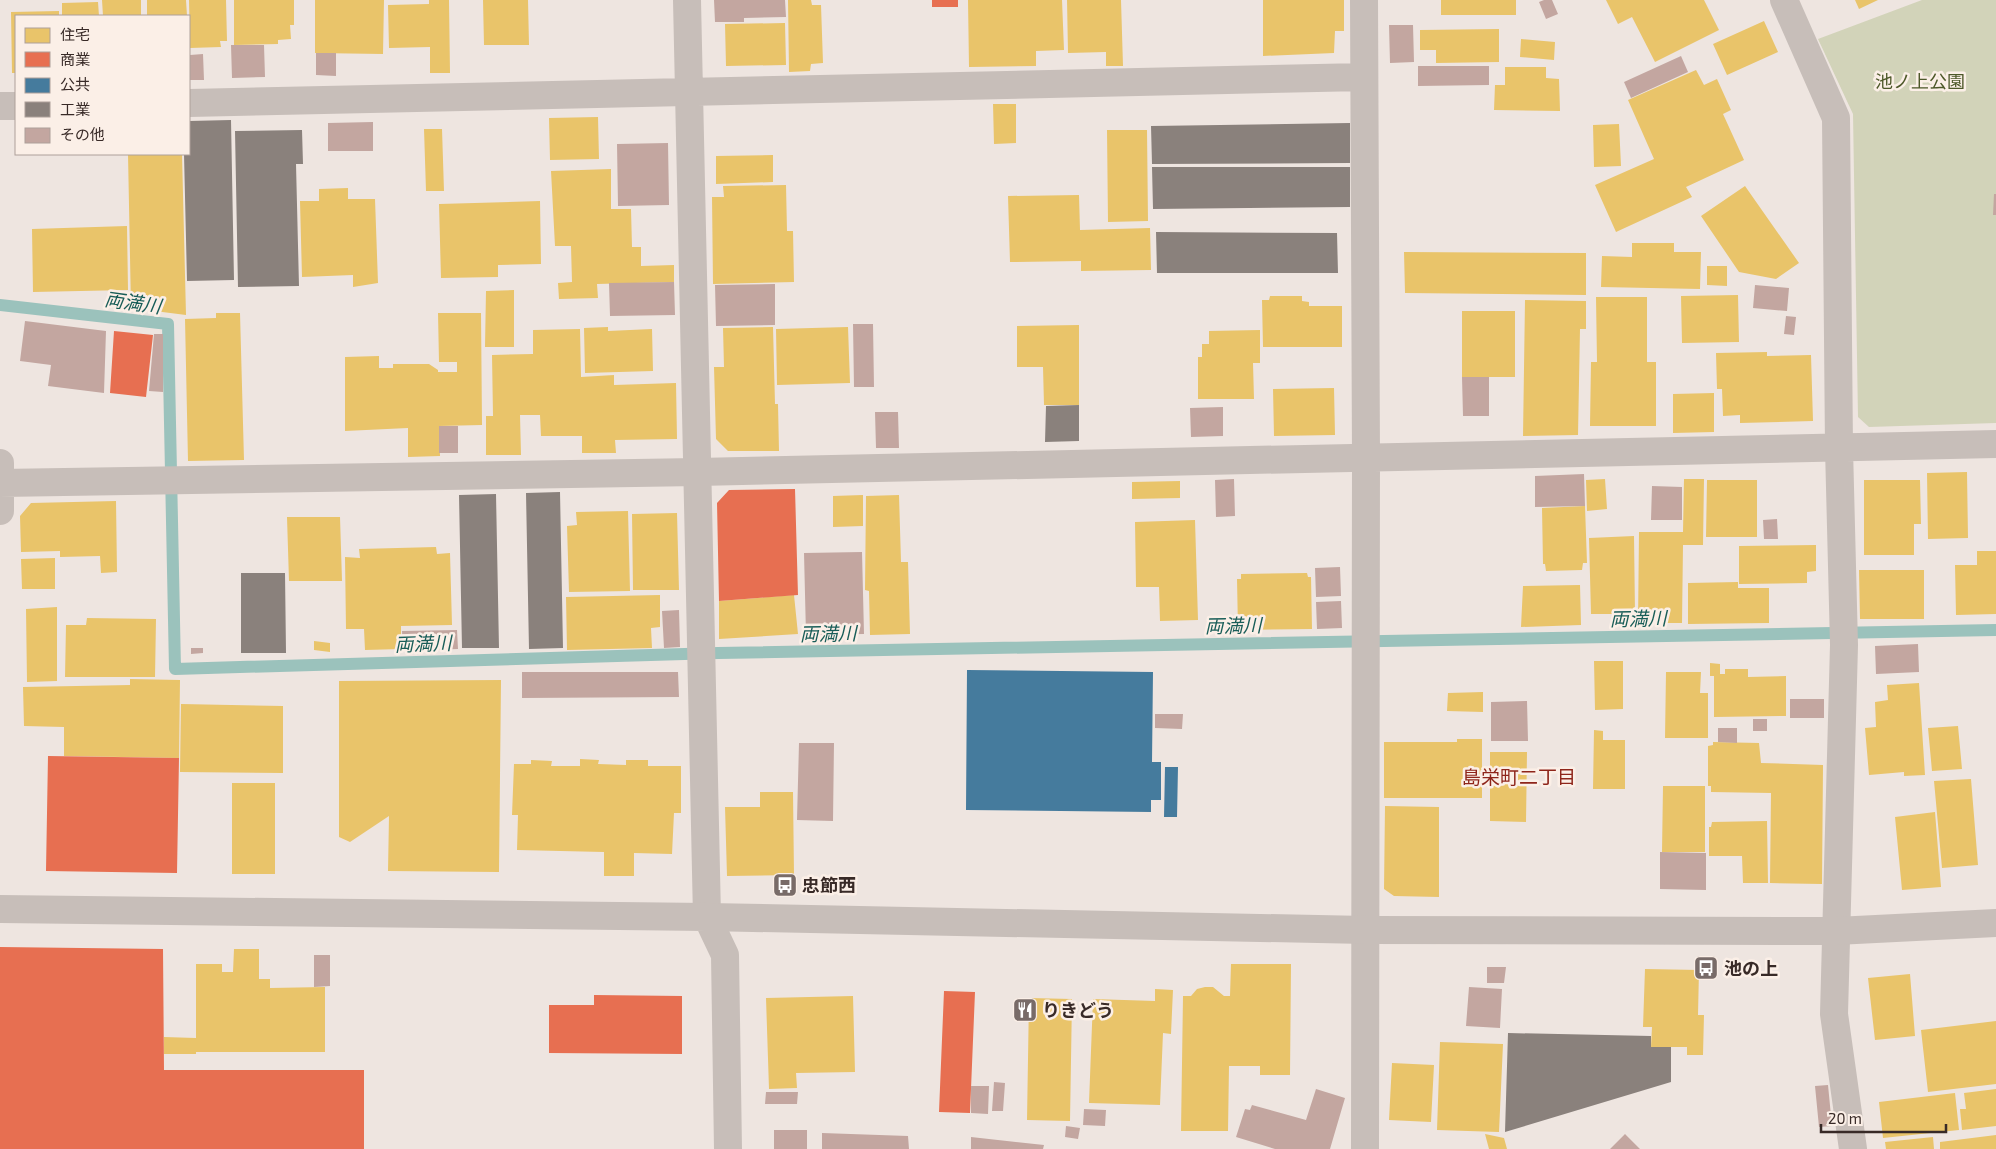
<svg xmlns="http://www.w3.org/2000/svg" width="1996" height="1149" font-family="'Exo 2','Noto Sans JP',sans-serif">
  <rect width="100%" height="100%" fill="#eee5e0"/>
  <!-- green -->
  <path fill="#d2d3b9" d="M1922 0H1996V423L1869 427 1858 417 1853 114 1818 39Z"/>
  <!-- homes -->
  <path fill="#e9c46a" d="M102 0H141V16H103Z
    M147 0H186L187 16H147Z
    M189 0H226L227 41H220L221 47 190 48Z
    M234 0H294V25H290L291 39 278 40V44L234 45Z
    M315 0H384L383 54 315 53Z
    M429 0H449L450 73H430V47L389 48 388 5 429 4Z
    M483 0H528L529 45H484Z
    M788 0H811L812 5H821L823 63 811 64 810 71 789 72Z
    M968 0H1062L1064 50 1036 51V66L969 67Z
    M1067 0H1121L1123 66H1106V52L1068 53Z
    M1263 0H1344V31H1335L1334 53 1263 56Z
    M1441 0H1516V15H1441Z
    M1606 0H1704L1719 30 1655 62 1632 17 1618 24Z
    M1855 0H1878L1859 9Z
    M98 2 99 16H62V3Z
    M59 11V16H16V73H12L11 12Z
    M1764 21 1778 52 1727 75 1713 44Z
    M785 23 786 65 726 66 725 24Z
    M1499 29V62L1436 63V50H1420V30Z
    M1521 39 1555 42 1554 60 1520 57Z
    M1505 67H1546V78L1559 79 1560 111 1494 110 1495 85H1505Z
    M1696 70 1704 85 1717 79 1731 110 1723 114 1744 160 1686 187 1692 197 1616 232 1595 185 1654 159 1628 100Z
    M993 104H1016V143L994 144Z
    M598 117 599 159 550 160 549 118Z
    M1619 124 1621 166 1594 167 1593 125Z
    M424 129H442L444 191H426Z
    M1107 130H1147L1148 221 1108 222Z
    M128 154H182L186 315 131 308Z
    M773 155V182L716 184V156Z
    M611 169V209H631L632 247H641V266L674 265V282L597 284 598 298 559 299 558 283 572 282 571 246H555L551 171Z
    M786 185 787 231H793L794 282 713 284 712 197H724L723 186Z
    M1745 186 1799 263 1776 279 1739 272 1701 216Z
    M348 188V199H375L378 283 353 287V275L302 277 300 201H319V189Z
    M1079 195 1080 230 1150 228 1151 270 1081 271V261L1010 262 1008 196Z
    M540 201 541 264 498 265V277L441 278 439 204Z
    M127 226 128 290 33 292 32 229Z
    M1632 243H1674V252H1701L1700 289 1601 287 1602 256 1632 257Z
    M1404 252 1586 253V295L1405 293Z
    M1707 266H1727V286L1707 285Z
    M514 290V347H485L486 291Z
    M1738 295 1739 342 1682 343 1681 296Z
    M1270 296H1302V301L1309 302V306H1342V347H1263L1262 300H1269Z
    M1596 297H1647V362H1656V426H1590L1591 362H1597Z
    M1525 300 1586 301V329H1580L1578 435 1523 436Z
    M1462 311H1515V377H1462Z
    M216 313H240L244 460 188 461 185 319 216 318Z
    M438 313H481L482 425 439 426 440 456 408 457V428L345 431V357L379 356V368H393V364H429L438 370V372H457V362H439Z
    M1079 325V405H1044L1043 367H1017V326Z
    M608 327V331L652 329 653 371 585 373 584 328Z
    M773 327 775 404H778L779 451H728L716 439 714 367H724L723 328Z
    M848 327 850 383 777 385 776 329Z
    M580 329 581 377 614 375V385L676 383 677 439 615 440 616 453H582V436H541L540 415H520L521 455H486V416H493L492 355 533 354V330Z
    M1260 330V363H1253L1254 399H1198V357H1202V344H1209V331Z
    M1767 352V356L1811 355 1813 421 1740 423V415L1723 416 1722 389H1717L1716 353Z
    M1334 388 1335 435 1274 436 1273 389Z
    M1714 393V432L1673 433V394Z
    M1967 472 1968 538 1928 539 1927 473Z
    M1605 479 1607 509 1587 511 1586 480Z
    M1684 479H1704L1703 545H1683L1682 623H1638L1639 532H1683Z
    M1707 480H1757V537H1706Z
    M1864 480H1920L1921 524H1914V555H1864Z
    M1180 481V498L1132 499V482Z
    M863 495V526L833 527V496Z
    M899 495 901 562H908L910 634 870 635 869 591 865 590 866 496Z
    M116 501 117 572 101 573 100 556 60 557V551L21 552 20 516 31 503Z
    M1585 506 1587 563H1583L1582 570 1546 571 1545 564H1543L1542 508Z
    M628 511 630 591 569 592 567 526 577 525 576 512Z
    M677 513 679 590H633L632 514Z
    M287 517H340L342 581H289Z
    M1195 520 1198 620 1160 621 1159 587H1136L1135 522Z
    M1634 536 1635 614H1591L1589 538Z
    M1816 545V571L1807 572V583L1739 584V546Z
    M436 547 437 554 450 553 452 625 401 626V649L365 650 364 629H346L345 557 360 558 359 549Z
    M1977 551H1996V614L1956 615 1955 565H1977Z
    M55 558V589H22L21 559Z
    M1859 570H1924V619H1860Z
    M1307 573 1308 577H1311L1312 629 1238 630 1237 579H1241V574Z
    M1738 582V588H1769V623L1688 624V583Z
    M1580 585 1581 625 1521 627 1523 586Z
    M660 595V627L651 628 652 648 567 650 566 597Z
    M794 595 798 634 719 639V601Z
    M57 607V681L27 682 26 609Z
    M87 618 156 619 155 677H65L66 625H86Z
    M314 641 330 643V652L314 650Z
    M1594 661H1623V709L1595 710Z
    M1710 663 1720 664V674H1725V669H1748V677L1786 676V716L1714 717V676H1710Z
    M1666 672H1701L1700 693H1708V738H1665Z
    M130 679 180 680 179 758 64 756V727L24 726 23 687 130 685Z
    M501 680 499 872 388 871 389 816 350 842 339 837V681Z
    M1919 683 1925 775 1904 776V772L1869 775 1865 728 1876 727 1875 702 1888 700 1887 685Z
    M1483 692V712L1447 711 1448 693Z
    M181 704 283 706V773L180 772Z
    M1958 726 1962 769 1932 771 1928 728Z
    M1594 730 1603 731V740H1625V789H1593Z
    M1457 739H1482V798H1384V742H1457Z
    M1713 742 1759 743 1761 763 1823 765 1822 884 1770 883 1771 793 1711 792V786H1708V746L1713 745Z
    M1490 752H1527L1526 822 1490 821Z
    M580 759 599 760 598 764 626 765V760H648V766H681V813H674L672 854 634 853V876H604V852L517 850 518 815H512L514 764H531V760L552 761 551 766H580Z
    M1971 779 1978 865 1942 868 1934 781Z
    M232 783H275V874H232Z
    M1663 786H1705V852H1662Z
    M760 792H793L794 875 727 876 725 807H760Z
    M1385 806 1439 807V897L1394 896 1384 889Z
    M1935 812 1941 887 1902 890 1895 817Z
    M1767 821 1768 883H1743L1742 856H1709V827H1711L1712 822Z
    M234 949H259V979H270V988L325 987V1052H196V1054H164V1037L196 1038V964H222V972H233Z
    M1231 964H1291L1290 1075H1260V1066H1229L1228 1131H1181L1183 996H1191L1197 989 1205 987H1213L1224 996H1230Z
    M1645 969 1699 970 1698 1015H1704L1703 1055H1687V1047H1651L1652 1027H1643Z
    M1910 974 1915 1036 1875 1040 1868 978Z
    M1155 989 1173 990 1171 1034 1163 1033 1160 1105 1089 1103 1093 999 1155 1001Z
    M853 996 855 1072 796 1073 797 1088 769 1089 766 998Z
    M1029 998 1072 999 1070 1121 1027 1120Z
    M1996 1021V1084L1928 1092 1921 1030Z
    M1440 1042 1503 1044 1499 1132 1437 1130Z
    M1392 1063 1434 1065 1431 1122 1389 1120Z
    M1996 1089V1126L1962 1130 1960 1109H1966L1964 1093Z
    M1955 1093 1959 1130 1883 1138 1879 1102Z
    M1485 1134 1504 1138 1507 1149H1489Z
    M1996 1135V1149H1940V1142Z
    M1933 1137 1934 1149H1886L1885 1142Z"/>
  <!-- shops -->
  <path fill="#e76f51" d="M932 0H958V7H932Z
    M114 331 153 335 146 397 110 393Z
    M795 489 798 595 719 601 717 503 729 490Z
    M48 756 179 758 177 873 46 871Z
    M0 947 163 949 164 1070H364V1149H0Z
    M944 991 975 992 970 1113 939 1112Z
    M594 995 682 996V1054L549 1053V1005H594Z"/>
  <!-- public -->
  <path fill="#457b9d" d="M967 670 1153 672 1152 762H1161V800H1151V812L966 810Z
    M1165 767H1178L1177 817H1164Z"/>
  <!-- industry -->
  <path fill="#8a817c" d="M231 120 234 280 187 281 184 154H189V121Z
    M1350 123V163L1152 164 1151 126Z
    M302 130 303 164H296L299 286 238 287 235 131Z
    M1152 167H1350V207L1153 209Z
    M1156 232 1337 233 1338 273H1157Z
    M1079 405V441L1045 442 1046 406Z
    M560 492 563 648 529 649 526 493Z
    M496 494 499 648H462L459 495Z
    M241 573H285L286 653H241Z
    M1508 1033 1651 1036V1047H1671V1082L1505 1132Z"/>
  <g fill="none" stroke-linecap="round" stroke-linejoin="round">
    <!-- stream -->
    <path stroke="#9bc2bc" stroke-width="12" d="M0 305 168 324 175 669 718 653 1996 630"/>
  </g>
  <!-- building -->
  <path fill="#c3a6a0" d="M714 0H785L786 17 744 18V22H715Z
    M1544 0H1552L1558 14 1546 19 1539 2Z
    M1389 25H1413L1414 62 1390 63Z
    M231 45H264L265 77 232 78Z
    M316 53H336V76L316 75Z
    M203 54 204 80H190V55Z
    M1681 56 1688 72 1631 98 1624 82Z
    M1418 66H1489V85L1418 86Z
    M373 122V151H328V123Z
    M668 143 669 205 618 206 617 144Z
    M1994 194H1996V215H1993Z
    M674 282 675 315 610 316 609 283Z
    M775 284V325L716 326 715 285Z
    M1755 285 1789 288 1787 311 1753 308Z
    M1786 316 1796 317 1794 335 1784 334Z
    M25 321 106 331 104 393 48 386 51 365 20 361Z
    M853 324H873L874 387H854Z
    M154 334H163V392L149 391Z
    M1462 377H1489V416H1463Z
    M1223 407V436L1191 437 1190 408Z
    M875 412H898L899 448H876Z
    M439 426H458V453H439Z
    M1584 474 1585 506 1535 507V476Z
    M1234 479 1235 516 1216 517 1215 480Z
    M1652 486 1682 487V520H1651Z
    M1777 519 1778 539H1764L1763 520Z
    M862 552 864 634 806 635 804 553Z
    M1340 567 1341 596 1316 597 1315 568Z
    M1341 601 1342 628 1317 629 1316 602Z
    M679 610 680 647 664 648 662 611Z
    M457 630 458 649 403 651 402 631Z
    M1918 644 1919 672 1876 674 1875 646Z
    M191 648H203V653L191 654Z
    M522 672H678L679 697 522 698Z
    M1790 699H1824V718H1790Z
    M1527 701 1528 741H1491V702Z
    M1155 714H1183L1182 729 1155 728Z
    M1753 719H1767V731H1753Z
    M1718 728H1737V743L1718 742Z
    M799 743H834L833 821 797 820Z
    M1660 852 1706 853V890L1660 889Z
    M314 955H330V986L314 987Z
    M1487 967H1506L1504 983H1487Z
    M1469 987 1502 989 1500 1028 1466 1026Z
    M994 1082 1005 1083 1003 1111H992Z
    M1828 1085 1832 1126 1819 1127 1815 1086Z
    M971 1086H989L988 1114 971 1113Z
    M1316 1089 1345 1098 1330 1149H1275L1236 1137 1245 1109 1250 1110 1252 1105 1306 1120Z
    M766 1092H798L797 1104H765Z
    M1084 1109 1106 1110 1105 1126 1083 1125Z
    M1066 1126 1080 1128 1078 1139 1065 1137Z
    M774 1130H807V1149H774Z
    M822 1133 908 1136 909 1149H822Z
    M1625 1134 1640 1149H1610Z
    M971 1137 1044 1145 1043 1149H971Z"/>
  <g fill="none" stroke-linecap="round" stroke-linejoin="round">
    <!-- minor -->
    <path stroke="#c7beb9" stroke-width="28" d="M687 0 707 917
      M1364 0 1366 459 1365 1149
      M1784 0 1836 118 1839 448 1844 645 1834 1014 1853 1149
      M189 103 1364 77
      M0 106H16
      M0 463V511
      M0 483 698 472 1996 444"/>
    <!-- tertiary -->
    <path stroke="#c7beb9" stroke-width="28" d="M0 909 707 917 1366 930 1836 931 1996 923
      M707 917 725 955 728 1149"/>
  </g>
  <!-- icons -->
  <defs>
    <symbol id="bus-square" viewBox="-11 -11 22 22"><rect x="-9" y="-9" width="18" height="18" rx="4" fill="#786b68" stroke="#fbefe7"/><path d="M-5-6H5V4H4V6H2V4H-2V6H-4V4H-5ZM-3.5-4V0h7V-4ZM-3.5 1.2v1.5H-2V1.2ZM2 1.2v1.5H3.5V1.2Z" fill="#fff"/></symbol>
    <symbol id="restaurant-square" viewBox="-11 -11 22 22"><rect x="-9" y="-9" width="18" height="18" rx="4" fill="#786b68" stroke="#fbefe7"/><path d="M-5-6h1v4h1v-4h1v4h1v-4h1v5L-1.5 .5V6h-2V.5L-5-1ZM5-6V6H3V1.5H1.5Q1.5-4 5-6Z" fill="#fff"/></symbol>
  </defs>
  <g fill-rule="evenodd">
    <use href="#bus-square" x="771" y="871" width="28" height="28"/>
    <use href="#bus-square" x="1692" y="954" width="28" height="28"/>
    <use href="#restaurant-square" x="1011" y="996" width="28" height="28"/>
  </g>
  <g text-anchor="middle" dominant-baseline="central" stroke-width="5" stroke-linejoin="round" paint-order="stroke">
    <!-- park labels -->
    <g font-size="18" fill="#4d5829" stroke="#fbefe7">
      <text x="1920" y="81">池ノ上公園</text>
    </g>
    <!-- poi labels -->
    <g font-size="18" font-weight="bold" fill="#382a27" stroke="#fbefe7" text-anchor="start">
      <text x="802" y="885">忠節西</text>
      <text x="1724" y="968">池の上</text>
      <text x="1042" y="1010">りきどう</text>
    </g>
    <!-- water labels -->
    <g font-size="19" font-style="italic" fill="#195d58" stroke="#fbefe7">
      <text transform="translate(133 302) rotate(8)">両満川</text>
      <text transform="translate(1638 618) rotate(-1)">両満川</text>
      <text transform="translate(1233 625) rotate(-1)">両満川</text>
      <text transform="translate(828 633) rotate(-1)">両満川</text>
      <text transform="translate(423 643) rotate(-2)">両満川</text>
    </g>
    <!-- neighbourhood labels -->
    <g font-size="19" fill="#8e251a" stroke="#fbefe7">
      <text x="1519" y="776">島栄町二丁目</text>
    </g>
  </g>
  <!-- legend -->
  <rect x="15" y="15" width="175" height="140" fill="#fbefe7" stroke="#ada09a"/>
  <rect x="25" y="28" width="25" height="15" fill="#e9c46a" stroke="#ada09a"/>
  <text x="60" y="40" font-size="15" fill="#382a27">住宅</text>
  <rect x="25" y="52" width="25" height="15" fill="#e76f51" stroke="#ada09a"/>
  <text x="60" y="65" font-size="15" fill="#382a27">商業</text>
  <rect x="25" y="78" width="25" height="15" fill="#457b9d" stroke="#ada09a"/>
  <text x="60" y="90" font-size="15" fill="#382a27">公共</text>
  <rect x="25" y="102" width="25" height="15" fill="#8a817c" stroke="#ada09a"/>
  <text x="60" y="115" font-size="15" fill="#382a27">工業</text>
  <rect x="25" y="128" width="25" height="15" fill="#c3a6a0" stroke="#ada09a"/>
  <text x="60" y="140" font-size="15" fill="#382a27">その他</text>
  <!-- scale -->
  <path d="M1821 1124v8h125v-8" fill="none" stroke="#382a27" stroke-width="2.5"/>
  <text x="1828" y="1124" font-size="15" fill="#382a27" stroke="#fbefe7" stroke-width="4" paint-order="stroke">20 m</text>
</svg>
